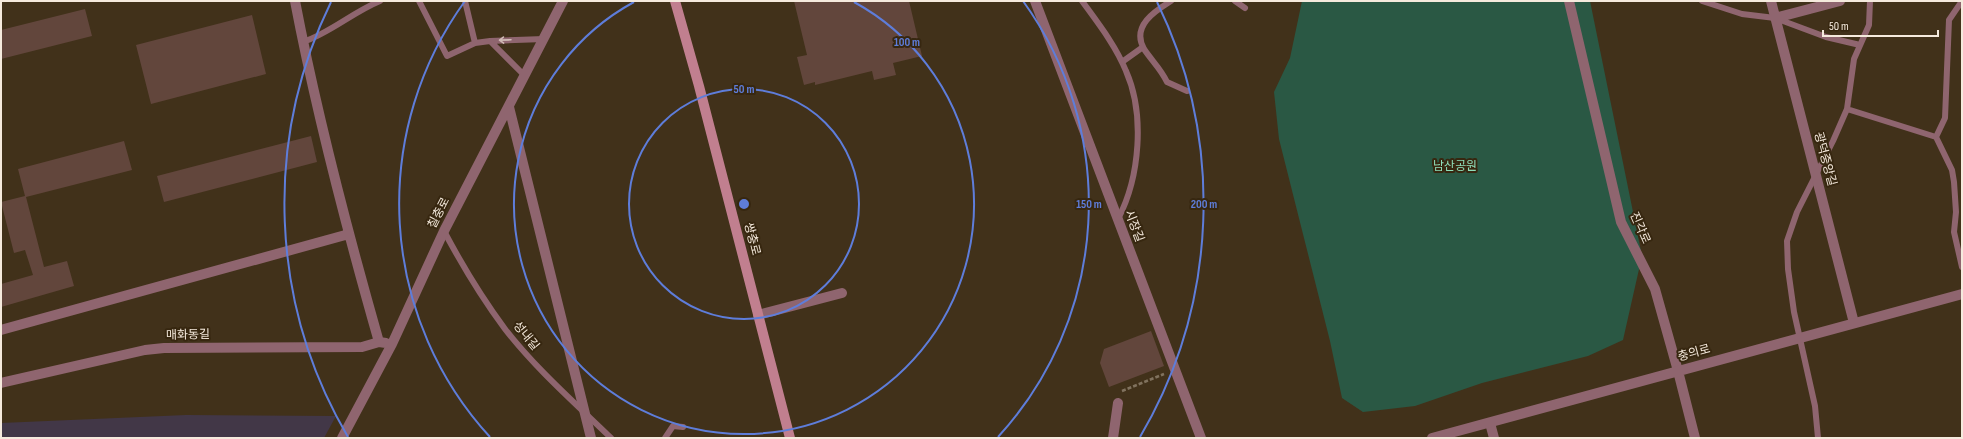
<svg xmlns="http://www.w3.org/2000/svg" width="1963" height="439" font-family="'Sofia Sans Condensed','Noto Sans KR',sans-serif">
  <rect width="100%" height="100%" fill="#41311a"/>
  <!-- education -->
  <path fill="#423747" d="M186 415 336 416 324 438H1V423Z"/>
  <!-- green -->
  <path fill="#2a5844" d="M1302 1H1590L1642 256 1623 340 1588 356 1482 383 1415 406 1363 412 1342 398 1330 341 1279 139 1274 92 1290 58Z"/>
  <!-- building -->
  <path fill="#62463c" d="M794 1H909L922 56 893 63 896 75 874 80 872 71 815 85V82L804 85 797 57 807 55Z
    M85 9 92 36 1 59V30Z
    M252 15 266 74 151 104 136 45Z
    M311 136 317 162 164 202 157 176Z
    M124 141 132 170 26 197 44 267 67 261 74 286 1 307V284L33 275 25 250 14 253 1 202 25 196 18 169Z
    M1151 331 1164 366 1109 387 1100 363 1104 349Z"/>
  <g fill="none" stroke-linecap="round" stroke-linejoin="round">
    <!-- path -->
    <path stroke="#80725e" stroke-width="2.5" stroke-dasharray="4 2" stroke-linecap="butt" d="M1122 391 1164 374"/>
    <!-- service -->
    <path stroke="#8f656f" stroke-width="6" d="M419 1 447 56 475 43 490 41
      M465 1 475 43
      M1082 1C1098 23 1116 46 1126 71 1145 114 1140 177 1118 219
      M1171 1C1155 11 1131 26 1144 49 1152 61 1161 69 1167 82L1187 91
      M1235 1 1245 8
      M1702 1 1742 14 1775 18 1826 37 1860 45
      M1870 1 1869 25 1854 59 1847 109 1936 137 1952 170 1954 182 1956 212 1954 232 1962 267
      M303 42C330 33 353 12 380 1
      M1122 62 1143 47
      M525 76 490 41 544 39
      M1936 137 1945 118 1949 20 1962 1
      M444 231C462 265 482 298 505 329 536 369 575 403 611 438
      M665 438 673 426 683 427
      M1818 438 1815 406 1794 312 1788 269 1787 241 1797 212 1833 141 1847 109"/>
    <!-- minor -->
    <path stroke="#8f656f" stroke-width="10" d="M295 1C317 116 347 230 379 342L386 343
      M1035 1 1201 438
      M1569 1 1621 222 1655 289 1678 371
      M1771 1 1854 323
      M1775 18 1840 1
      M509 107 591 438
      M758 315 842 293
      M1 330 349 234
      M1 383 145 350 164 348 362 347 379 342
      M1490 423 1494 438
      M342 438 392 344 444 231 563 1
      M1113 438 1118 403"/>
    <!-- tertiary -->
    <path stroke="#8f656f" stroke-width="10" d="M1678 371 1695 438
      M1432 438 1962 294"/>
    <!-- secondary -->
    <path stroke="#c17f8f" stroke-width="10" d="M675 1 699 86 790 438"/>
  </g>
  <!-- one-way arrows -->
  <defs><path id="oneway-shaft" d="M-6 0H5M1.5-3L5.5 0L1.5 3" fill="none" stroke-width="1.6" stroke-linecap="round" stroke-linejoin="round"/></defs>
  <use stroke="#d1bbb6" href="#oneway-shaft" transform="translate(505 40) rotate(178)"/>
  <!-- distance rings -->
  <g fill="none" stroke="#5e7dda" stroke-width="2">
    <circle cx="744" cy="204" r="115"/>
    <path d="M854 2A230 230 0 1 1 634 2"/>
    <path d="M490 437A345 345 0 0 1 465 1M1023 1A345 345 0 0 1 998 437"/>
    <path d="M348 437A460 460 0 0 1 331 2M1157 2A460 460 0 0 1 1140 437"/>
  </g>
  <g text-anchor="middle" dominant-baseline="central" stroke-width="4" stroke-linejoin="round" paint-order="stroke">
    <!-- street labels -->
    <g font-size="12" fill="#f5eadd" stroke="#372710">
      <text transform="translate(1825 159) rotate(75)">광덕중앙길</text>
      <text transform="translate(439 213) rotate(-63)">칠충로</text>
      <text transform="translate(1134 226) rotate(69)">시장길</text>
      <text transform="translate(1640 228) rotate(66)">진각로</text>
      <text transform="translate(752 239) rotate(76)">쌍충로</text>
      <text transform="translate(188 335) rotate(-1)">매화동길</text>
      <text transform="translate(526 336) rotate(50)">성내길</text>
      <text transform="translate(1694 353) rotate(-15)">충의로</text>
    </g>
    <!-- park labels -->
    <g font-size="12" fill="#8edeba" stroke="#372710">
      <text x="1455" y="166">남산공원</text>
    </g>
  </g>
  <circle cx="744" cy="204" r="6" fill="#5e7dda" stroke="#372710" stroke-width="2"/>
  <g font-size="12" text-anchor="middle" font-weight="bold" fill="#5e7dda" stroke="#372710" stroke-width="4" stroke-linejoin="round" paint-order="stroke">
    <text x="907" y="46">100 m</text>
    <text x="744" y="93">50 m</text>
    <text x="1089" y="208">150 m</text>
    <text x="1204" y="208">200 m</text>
  </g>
  <!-- border -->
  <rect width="1963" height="439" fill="none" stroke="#f5eadd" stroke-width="4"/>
  <!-- scale -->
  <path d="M1823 30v6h115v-6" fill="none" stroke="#f5eadd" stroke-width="2"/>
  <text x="1829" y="30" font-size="12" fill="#f5eadd" stroke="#372710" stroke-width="3" paint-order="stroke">50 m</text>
</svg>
